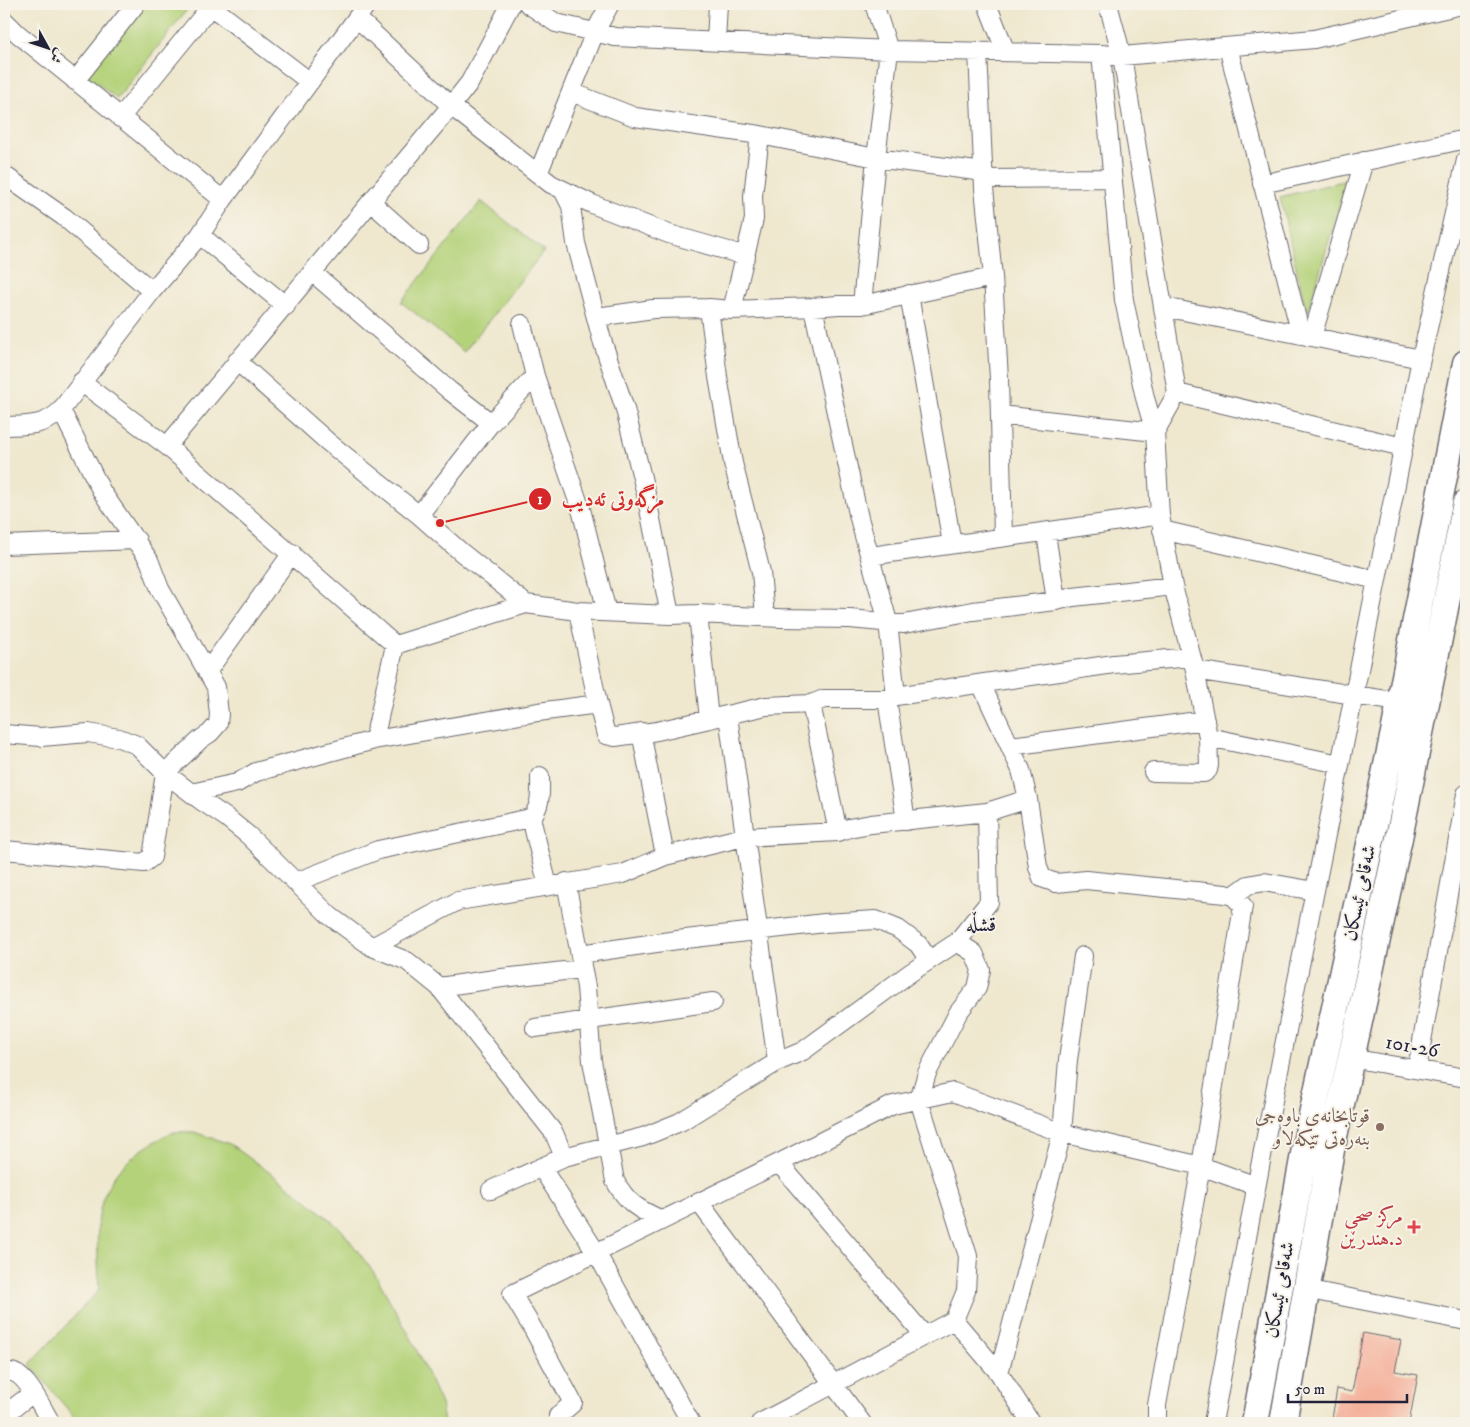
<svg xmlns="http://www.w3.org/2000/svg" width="1470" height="1427" font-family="'IM FELL DW Pica',Amiri,serif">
  <rect width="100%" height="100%" fill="#f7f3e8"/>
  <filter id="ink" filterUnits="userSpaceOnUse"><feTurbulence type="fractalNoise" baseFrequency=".02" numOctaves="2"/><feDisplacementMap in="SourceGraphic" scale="10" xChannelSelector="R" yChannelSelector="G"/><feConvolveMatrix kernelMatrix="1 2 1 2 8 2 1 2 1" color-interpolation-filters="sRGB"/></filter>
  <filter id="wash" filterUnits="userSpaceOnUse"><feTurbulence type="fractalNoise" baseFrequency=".0096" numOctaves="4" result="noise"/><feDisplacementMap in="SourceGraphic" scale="20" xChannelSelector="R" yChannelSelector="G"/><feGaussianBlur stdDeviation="1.12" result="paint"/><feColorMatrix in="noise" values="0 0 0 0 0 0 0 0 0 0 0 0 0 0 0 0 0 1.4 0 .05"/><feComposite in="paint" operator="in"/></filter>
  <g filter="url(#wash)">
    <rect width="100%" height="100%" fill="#efe8cf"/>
    <!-- green -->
    <path fill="#b4d279" stroke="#6b7a5a" d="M134 4H184L189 7 117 99 81 70Z
      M1347 180 1307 315 1280 197Z
      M481 201 544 251 464 352 401 302Z
      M174 1132H194L230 1144 298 1193 341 1229 375 1274 412 1340 441 1404 444 1423H79L30 1364 99 1290C99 1263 94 1227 102 1202 111 1168 144 1145 174 1132Z"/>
    <g id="blocks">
      <!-- building -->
      <path fill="#f4b29d" d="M1363 1333 1401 1340 1395 1371 1418 1375 1409 1423H1346L1332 1419 1337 1389 1352 1392Z"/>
    </g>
  </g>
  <g filter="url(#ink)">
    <use href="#blocks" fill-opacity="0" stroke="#6a676f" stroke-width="1"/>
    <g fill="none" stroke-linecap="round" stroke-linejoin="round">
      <defs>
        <path id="street" d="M208 4 310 82
          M528 4 556 23 615 37 889 50 1101 54 1122 56 1314 39 1466 4
          M987 4 1006 52
          M357 18 451 106 551 184 592 204 669 234 746 256
          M4 20 18 34 223 200
          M716 41 718 4
          M1228 47 1301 335
          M978 51 984 188 993 277 999 379 1003 537
          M1101 54 1124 300 1145 398 1155 432 1160 515 1173 586 1195 670 1208 737 1209 765 1208 770 1204 773 1153 772
          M75 81 136 4
          M571 92 635 117 760 135 876 158 984 172
          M120 118 211 6
          M538 174 595 32 610 4
          M4 175 64 217 152 291
          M984 179 1112 178
          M1262 184 1466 139
          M563 190 571 206 576 243 602 340 625 409 646 494 670 615
          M371 202 419 245
          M200 235 286 306
          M312 272 450 391 491 423
          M909 294 952 544
          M862 305 876 158 889 50 874 4
          M813 307 859 518 888 622 896 696
          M1164 307 1421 359
          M709 308 718 377 733 463 761 572 765 616
          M732 310 754 219 753 196 760 135
          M597 317 653 309 709 308 732 310 813 307 838 305H862L993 277
          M522 324 535 376 582 513 607 612
          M1312 337 1364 161
          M237 361 328 442 419 515 461 552 526 604 578 611 670 615 698 614 780 618 850 619 904 624 973 611 1056 601 1073 597 1173 586
          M81 382 167 446 395 645 374 740
          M1177 393 1403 447
          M1000 415 1155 432 1177 393 1122 56 1108 4
          M4 426C25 425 45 427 61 410L152 291 200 235 223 200 367 4
          M167 446 451 106 470 82 511 4
          M419 515 491 423 535 376
          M1162 530 1377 580
          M1046 533 1056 601
          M4 545 137 540
          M870 556C967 542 1063 530 1160 515
          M578 611 598 704 606 735 615 737 657 731 766 706 811 704 824 699H887L896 696 1114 664 1191 657
          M698 614 709 719
          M395 645 526 604
          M1195 670 1399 702
          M207 672 292 553
          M981 684 1021 770 1028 799 1038 867 1042 878 1056 883 1086 880 1225 894 1233 896 1243 906 1201 1166 1157 1405V1423
          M887 699 906 821
          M811 704 838 832
          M728 716 777 1062
          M641 732 665 856
          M4 734 41 737 88 733 119 738 137 745 165 773 203 802 227 818 249 836 330 916 372 947 407 961 439 987 554 1133 564 1157
          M1208 737 1340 764
          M1010 746 1205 720
          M540 776C540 792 542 805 531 818L548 886
          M191 793 237 783 256 772 374 740 538 712 598 704
          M4 850 144 863 152 857 165 773 201 739 210 733 218 724 219 714 216 687 160 589 149 560 102 492 61 410
          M296 882 378 850 531 818
          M566 882 586 987 592 1061 615 1181C627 1203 639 1210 662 1220
          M1233 896 1248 885 1264 882 1315 891
          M372 947 458 901 623 874 665 856 744 837 838 832 849 828 871 824 987 812 1028 799
          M580 954 677 940 825 923 876 920 898 929 918 944 929 960
          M439 987 502 978 582 969
          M535 1028 713 1002
          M1350 1058 1466 1078
          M1417 1069 1466 794
          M779 1163 924 1335
          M541 1167 596 1252 691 1423
          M491 1190 564 1157 643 1137 680 1122 777 1062 803 1051 910 973 957 942 989 902 987 812
          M699 1202 862 1423
          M1305 1289 1466 1321
          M954 1320 999 1373 1031 1423
          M4 1373C23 1364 43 1410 51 1423
          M999 1373 1062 1133 1068 1060 1083 956
          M4 1415 33 1393
          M560 1423 558 1416 573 1403 533 1329 512 1294 779 1163 893 1105 953 1092 1062 1133 1201 1166 1256 1186
          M760 1423 954 1320 966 1291 968 1256 919 1100 927 1073 958 1013 977 988 981 970 974 953 957 942
          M1213 1423 1262 1156 1421 359 1466 160"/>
        <path id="primary" d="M1255 1423 1306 1143 1395 728 1466 363
          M1283 1423 1331 1150 1399 838 1466 503"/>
      </defs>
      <!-- street casing -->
      <use href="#street" stroke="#6a676f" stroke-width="20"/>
      <!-- primary casing -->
      <use href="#primary" stroke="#6a676f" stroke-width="29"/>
      <!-- street -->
      <use href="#street" stroke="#fff" stroke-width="18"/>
      <!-- primary -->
      <use href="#primary" stroke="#fff" stroke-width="26"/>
    </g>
  </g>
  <!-- markers -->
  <circle fill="#8d6e63" stroke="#f7f3e8" stroke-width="2" cx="1380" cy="1127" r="5"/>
  <path fill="#e0444e" stroke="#f7f3e8" stroke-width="2" d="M1411.5 1219.5h5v5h5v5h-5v5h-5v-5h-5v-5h5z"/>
  <g text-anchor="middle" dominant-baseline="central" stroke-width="4" stroke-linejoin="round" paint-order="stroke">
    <!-- street labels -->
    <g font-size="20" fill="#22223b" stroke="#f7f3e8">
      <text transform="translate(1360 893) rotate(-78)">شەقامی ئیسکان</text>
      <text transform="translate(1412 1047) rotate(10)">101-26</text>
      <text transform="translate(1280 1290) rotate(-80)">شەقامی ئیسکان</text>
    </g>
    <!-- education labels -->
    <g font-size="20" fill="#785e54" stroke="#f7f3e8" text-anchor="end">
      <text x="1370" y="1116">قوتابخانه‌ی باوه‌جی<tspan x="1370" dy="23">بنه‌ره‌تی تێكه‌لاو</tspan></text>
    </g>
    <!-- health labels -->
    <g font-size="20" fill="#be3a42" stroke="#f7f3e8" text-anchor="end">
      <text x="1403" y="1216">مرکز صحی<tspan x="1403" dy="23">د.هندرێن</tspan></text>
    </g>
    <!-- neighbourhood labels -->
    <g font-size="21" fill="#22223b" stroke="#f7f3e8">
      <text x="981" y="925">قشڵه‌</text>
    </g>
  </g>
  <!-- callouts -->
  <path fill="none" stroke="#d62828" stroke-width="2" d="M440 523L540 499"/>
  <g fill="#d62828" stroke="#f7f3e8" stroke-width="2">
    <circle cx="440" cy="523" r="5"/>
    <circle cx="540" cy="499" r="12"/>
  </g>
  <g font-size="15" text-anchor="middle" font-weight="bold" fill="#fff">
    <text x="540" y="504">1</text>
  </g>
  <g font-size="21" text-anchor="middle" font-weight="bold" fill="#d62828" stroke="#f7f3e8" stroke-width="4" stroke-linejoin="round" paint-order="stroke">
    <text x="613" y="506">مزگەوتی ئەدیب</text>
  </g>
  <!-- margin -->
  <rect width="1470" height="1427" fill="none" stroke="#f7f3e8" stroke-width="20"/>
  <!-- north arrow -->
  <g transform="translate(48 48) rotate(130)" stroke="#f7f3e8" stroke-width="4" paint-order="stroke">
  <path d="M0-4L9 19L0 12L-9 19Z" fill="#22223b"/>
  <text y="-8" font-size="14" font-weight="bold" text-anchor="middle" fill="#22223b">ش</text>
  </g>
  <!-- scale -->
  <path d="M1288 1394v8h119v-8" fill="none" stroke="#22223b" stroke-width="2.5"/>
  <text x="1295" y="1394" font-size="15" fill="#22223b" stroke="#f7f3e8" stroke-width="4" paint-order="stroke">50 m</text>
</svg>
